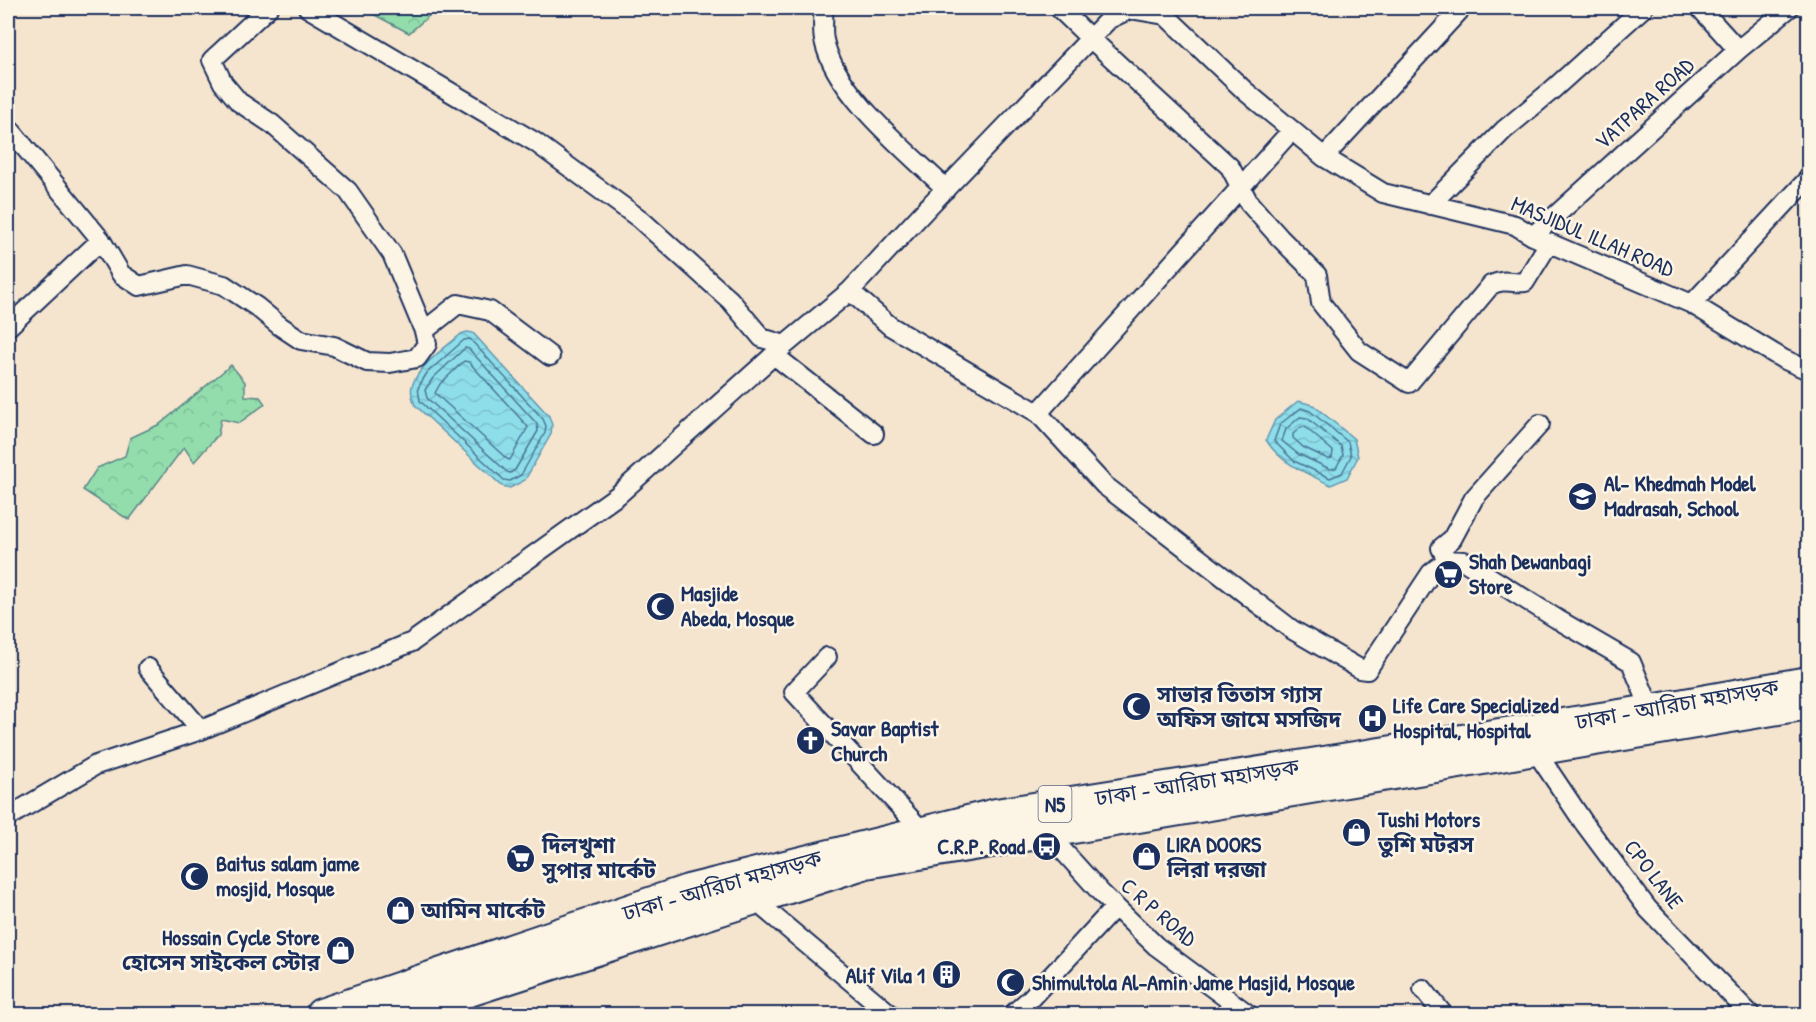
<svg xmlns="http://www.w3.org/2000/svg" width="1816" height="1022" font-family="'Patrick Hand','Noto Sans Bengali',sans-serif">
  <defs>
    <pattern id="forest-crowns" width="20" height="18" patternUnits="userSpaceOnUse" patternTransform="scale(1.5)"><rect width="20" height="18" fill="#93ddad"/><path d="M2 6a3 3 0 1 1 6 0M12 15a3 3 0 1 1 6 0" fill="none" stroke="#7ebe97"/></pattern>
    <pattern id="water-waves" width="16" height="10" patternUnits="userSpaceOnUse" patternTransform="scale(1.5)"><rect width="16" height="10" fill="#8edeea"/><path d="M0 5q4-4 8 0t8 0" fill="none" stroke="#7abfcb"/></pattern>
  </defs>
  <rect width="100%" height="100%" fill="#f6e5ce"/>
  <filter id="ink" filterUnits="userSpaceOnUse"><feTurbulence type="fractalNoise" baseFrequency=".0167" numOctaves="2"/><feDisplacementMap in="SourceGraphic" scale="12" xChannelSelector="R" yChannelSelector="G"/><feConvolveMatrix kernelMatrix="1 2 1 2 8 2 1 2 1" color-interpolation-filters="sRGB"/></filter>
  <g filter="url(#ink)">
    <!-- forest -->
    <path fill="url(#forest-crowns)" stroke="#578686" stroke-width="1.5" d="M375 8H438L409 33 371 13Z
      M231 365 245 382V396L260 397 265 404 239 423 221 419 218 435 194 462 184 447 129 520 83 490 97 468 125 456 130 438 160 424Z"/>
    <!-- water -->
    <path fill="url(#water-waves)" stroke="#6098b2" stroke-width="1.5" d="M467 332 473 333 549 416 552 425 551 434 525 480 510 488 502 486 415 405C413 400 410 393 412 386 419 365 445 348 461 334Z
      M1298 401 1313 405 1354 439 1358 457 1347 478 1331 485C1306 473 1281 464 1266 440L1275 420Z"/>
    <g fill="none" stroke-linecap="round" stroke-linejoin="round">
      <!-- shore -->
      <path stroke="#497596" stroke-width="1.5" d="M470 339 543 419 546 426 545 433 521 475 510 481 504 480 420 401 418 388 427 373 464 340Z
        M465 348 469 349 537 424 538 431 515 470 510 473 507 472 427 398 425 390 433 378Z
        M464 361 469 362 528 427 510 460 507 459 435 393 440 384Z
        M1301 408 1310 411 1348 442 1351 456 1342 473 1330 478 1294 461 1274 441 1280 424Z
        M1300 417 1307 418 1341 446 1343 455 1336 468 1330 469 1298 454 1282 441 1286 429Z
        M1301 427H1305L1333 451 1332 458 1328 459 1303 447 1293 438V434Z"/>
      <defs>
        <path id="minor" d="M308 8 535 142 640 219 730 300 762 338 785 345 850 291 890 326 1038 413 1104 485 1291 629 1360 669 1367 670 1431 573 1447 560 1464 561 1557 619 1631 662 1651 710
          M823 8C824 18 822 30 824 40 835 94 907 151 946 189
          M1059 8 1091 39 1230 167 1249 203 1280 238 1317 275 1321 303 1359 351 1409 383 1491 285C1506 278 1510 284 1525 282L1549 243
          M1160 8 1165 15 1245 91 1324 157 1383 193 1515 225 1533 236 1692 304 1783 359 1808 370
          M1700 8 1738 50
          M8 127 101 240 121 274 139 286 187 275 224 285 257 307 280 326 301 340 334 346 367 362 390 363 417 358 427 344 424 331 392 254 348 191 272 124 239 102 223 83 212 60 268 8
          M1324 157 1462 8
          M1430 205 1504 130 1551 91 1643 8
          M1533 236 1738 50 1789 8
          M850 291 930 205 1109 19 1130 9 1165 15
          M1692 304 1808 179
          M8 327 101 240
          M424 331 458 304 490 311 550 356
          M774 355 874 434
          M1038 413 1292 130
          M1447 560 1441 548 1452 539 1474 498 1540 424
          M827 657 794 692 923 832
          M148 668 201 730
          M1541 749 1543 762 1584 823 1648 909 1750 1014
          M8 817 96 765 201 730 412 642 618 495 785 345
          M1048 834 1102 894 1156 946 1248 1014
          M753 899 890 1014
          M1423 989 1443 1014
          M1013 1014 1030 999 1115 907"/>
        <path id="trunk" d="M321 1014 688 890 996 814 1651 710 1808 682
          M398 1014 866 863 1808 704"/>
      </defs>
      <!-- minor casing -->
      <use href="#minor" stroke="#1b2f5e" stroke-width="22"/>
      <!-- trunk casing -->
      <use href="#trunk" stroke="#1b2f5e" stroke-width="34"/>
      <!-- minor -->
      <use href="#minor" stroke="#fcf5e5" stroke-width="18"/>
      <!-- trunk -->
      <use href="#trunk" stroke="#fcf5e5" stroke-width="30"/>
    </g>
  </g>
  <!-- icons -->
  <defs>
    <symbol id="school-disc" viewBox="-11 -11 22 22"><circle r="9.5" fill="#1b2f5e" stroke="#fcf5e5"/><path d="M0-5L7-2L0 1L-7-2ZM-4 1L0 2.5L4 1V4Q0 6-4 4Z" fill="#fff"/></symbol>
    <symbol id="supermarket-disc" viewBox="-11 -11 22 22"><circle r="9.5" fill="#1b2f5e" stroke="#fcf5e5"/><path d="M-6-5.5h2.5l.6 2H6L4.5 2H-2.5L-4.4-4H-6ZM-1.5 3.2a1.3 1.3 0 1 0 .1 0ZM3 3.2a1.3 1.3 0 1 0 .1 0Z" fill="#fff"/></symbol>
    <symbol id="mosque-disc" viewBox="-11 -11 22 22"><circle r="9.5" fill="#1b2f5e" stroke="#fcf5e5"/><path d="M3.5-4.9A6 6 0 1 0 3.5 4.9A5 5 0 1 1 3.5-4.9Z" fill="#fff"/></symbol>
    <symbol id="hospital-disc" viewBox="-11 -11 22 22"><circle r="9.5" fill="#1b2f5e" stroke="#fcf5e5"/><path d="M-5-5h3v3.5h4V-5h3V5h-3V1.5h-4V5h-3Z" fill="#fff"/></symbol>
    <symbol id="church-disc" viewBox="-11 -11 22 22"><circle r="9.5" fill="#1b2f5e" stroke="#fcf5e5"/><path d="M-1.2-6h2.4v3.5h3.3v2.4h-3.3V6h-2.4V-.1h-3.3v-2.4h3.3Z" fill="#fff"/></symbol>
    <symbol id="shop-disc" viewBox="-11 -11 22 22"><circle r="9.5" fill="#1b2f5e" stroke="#fcf5e5"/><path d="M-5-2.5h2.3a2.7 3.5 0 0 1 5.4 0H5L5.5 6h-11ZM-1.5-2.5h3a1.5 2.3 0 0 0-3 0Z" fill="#fff"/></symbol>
    <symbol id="bus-disc" viewBox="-11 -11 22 22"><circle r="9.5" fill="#1b2f5e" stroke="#fcf5e5"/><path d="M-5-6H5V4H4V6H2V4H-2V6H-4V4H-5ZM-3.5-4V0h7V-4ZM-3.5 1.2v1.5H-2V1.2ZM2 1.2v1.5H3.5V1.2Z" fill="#fff"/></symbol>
    <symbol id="building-disc" viewBox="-11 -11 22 22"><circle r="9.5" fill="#1b2f5e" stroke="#fcf5e5"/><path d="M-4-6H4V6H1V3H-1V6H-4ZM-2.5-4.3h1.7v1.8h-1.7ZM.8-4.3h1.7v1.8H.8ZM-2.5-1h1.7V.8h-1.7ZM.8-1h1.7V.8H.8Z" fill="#fff"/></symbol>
  </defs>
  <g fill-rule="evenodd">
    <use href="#school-disc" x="1566" y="480" width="33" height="33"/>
    <use href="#supermarket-disc" x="1432" y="558" width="33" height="33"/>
    <use href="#mosque-disc" x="644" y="590" width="33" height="33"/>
    <use href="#mosque-disc" x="1120" y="690" width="33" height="33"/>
    <use href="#hospital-disc" x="1356" y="702" width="33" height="33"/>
    <use href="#church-disc" x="794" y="724" width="33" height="33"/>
    <use href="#shop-disc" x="1340" y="816" width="33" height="33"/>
    <use href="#bus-disc" x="1030" y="830" width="33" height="33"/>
    <use href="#shop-disc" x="1130" y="840" width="33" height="33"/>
    <use href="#supermarket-disc" x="504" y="842" width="33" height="33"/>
    <use href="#mosque-disc" x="178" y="860" width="33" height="33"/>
    <use href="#shop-disc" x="384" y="894" width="33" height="33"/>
    <use href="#shop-disc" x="324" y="934" width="33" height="33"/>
    <use href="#building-disc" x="930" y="958" width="33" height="33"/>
    <use href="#mosque-disc" x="994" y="966" width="33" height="33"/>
  </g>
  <g text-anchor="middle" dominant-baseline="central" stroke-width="5" stroke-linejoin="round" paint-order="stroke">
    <!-- shield labels -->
    <rect fill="#fcf5e5" stroke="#5e6a86" stroke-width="1.5" x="1038.5" y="786" width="33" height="36" rx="4.5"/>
    <g font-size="21" font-weight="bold" fill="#1b2f5e">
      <text x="1055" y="804">N5</text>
    </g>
    <!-- street labels -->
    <g font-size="22" fill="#1b2f5e" stroke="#fcf5e5">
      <text transform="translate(1644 103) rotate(-42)">VATPARA ROAD</text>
      <text transform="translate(1593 236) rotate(23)">MASJIDUL ILLAH ROAD</text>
      <text transform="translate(1677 704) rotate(-10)">ঢাকা - আরিচা মহাসড়ক</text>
      <text transform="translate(1197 782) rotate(-9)">ঢাকা - আরিচা মহাসড়ক</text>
      <text transform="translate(1654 874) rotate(52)">CPO LANE</text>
      <text transform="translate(722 885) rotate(-16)">ঢাকা - আরিচা মহাসড়ক</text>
      <text transform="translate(1159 912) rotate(41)">C R P ROAD</text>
    </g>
    <!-- poi labels -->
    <g font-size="22" font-weight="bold" fill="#1b2f5e" stroke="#fcf5e5" text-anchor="start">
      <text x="1604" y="483">Al- Khedmah Model<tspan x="1604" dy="25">Madrasah, School</tspan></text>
      <text x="1469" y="561">Shah Dewanbagi<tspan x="1469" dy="25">Store</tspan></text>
      <text x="681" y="593">Masjide<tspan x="681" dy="25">Abeda, Mosque</tspan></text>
      <text x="1157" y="694">সাভার তিতাস গ্যাস<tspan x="1157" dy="25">অফিস জামে মসজিদ</tspan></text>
      <text x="1393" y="705">Life Care Specialized<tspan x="1393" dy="25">Hospital, Hospital</tspan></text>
      <text x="831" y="728">Savar Baptist<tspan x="831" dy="25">Church</tspan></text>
      <text x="1378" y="819">Tushi Motors<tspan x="1378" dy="25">তুশি মটরস</tspan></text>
      <text x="1167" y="844">LIRA DOORS<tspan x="1167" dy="25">লিরা দরজা</tspan></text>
      <text x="542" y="845">দিলখুশা<tspan x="542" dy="25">সুপার মার্কেট</tspan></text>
      <text x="1025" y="846" text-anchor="end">C.R.P. Road</text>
      <text x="216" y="863">Baitus salam jame<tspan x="216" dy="25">mosjid, Mosque</tspan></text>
      <text x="421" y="910">আমিন মার্কেট</text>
      <text x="320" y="937" text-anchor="end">Hossain Cycle Store<tspan x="320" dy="25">হোসেন সাইকেল স্টোর</tspan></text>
      <text x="925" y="975" text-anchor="end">Alif Vila 1</text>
      <text x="1032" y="982">Shimultola Al-Amin Jame Masjid, Mosque</text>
    </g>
  </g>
  <!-- margin -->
  <rect width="1816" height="1022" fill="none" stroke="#fcf5e5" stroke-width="30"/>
  <rect x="15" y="15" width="1786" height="992" fill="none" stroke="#1b2f5e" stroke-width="2" filter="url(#ink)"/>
</svg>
